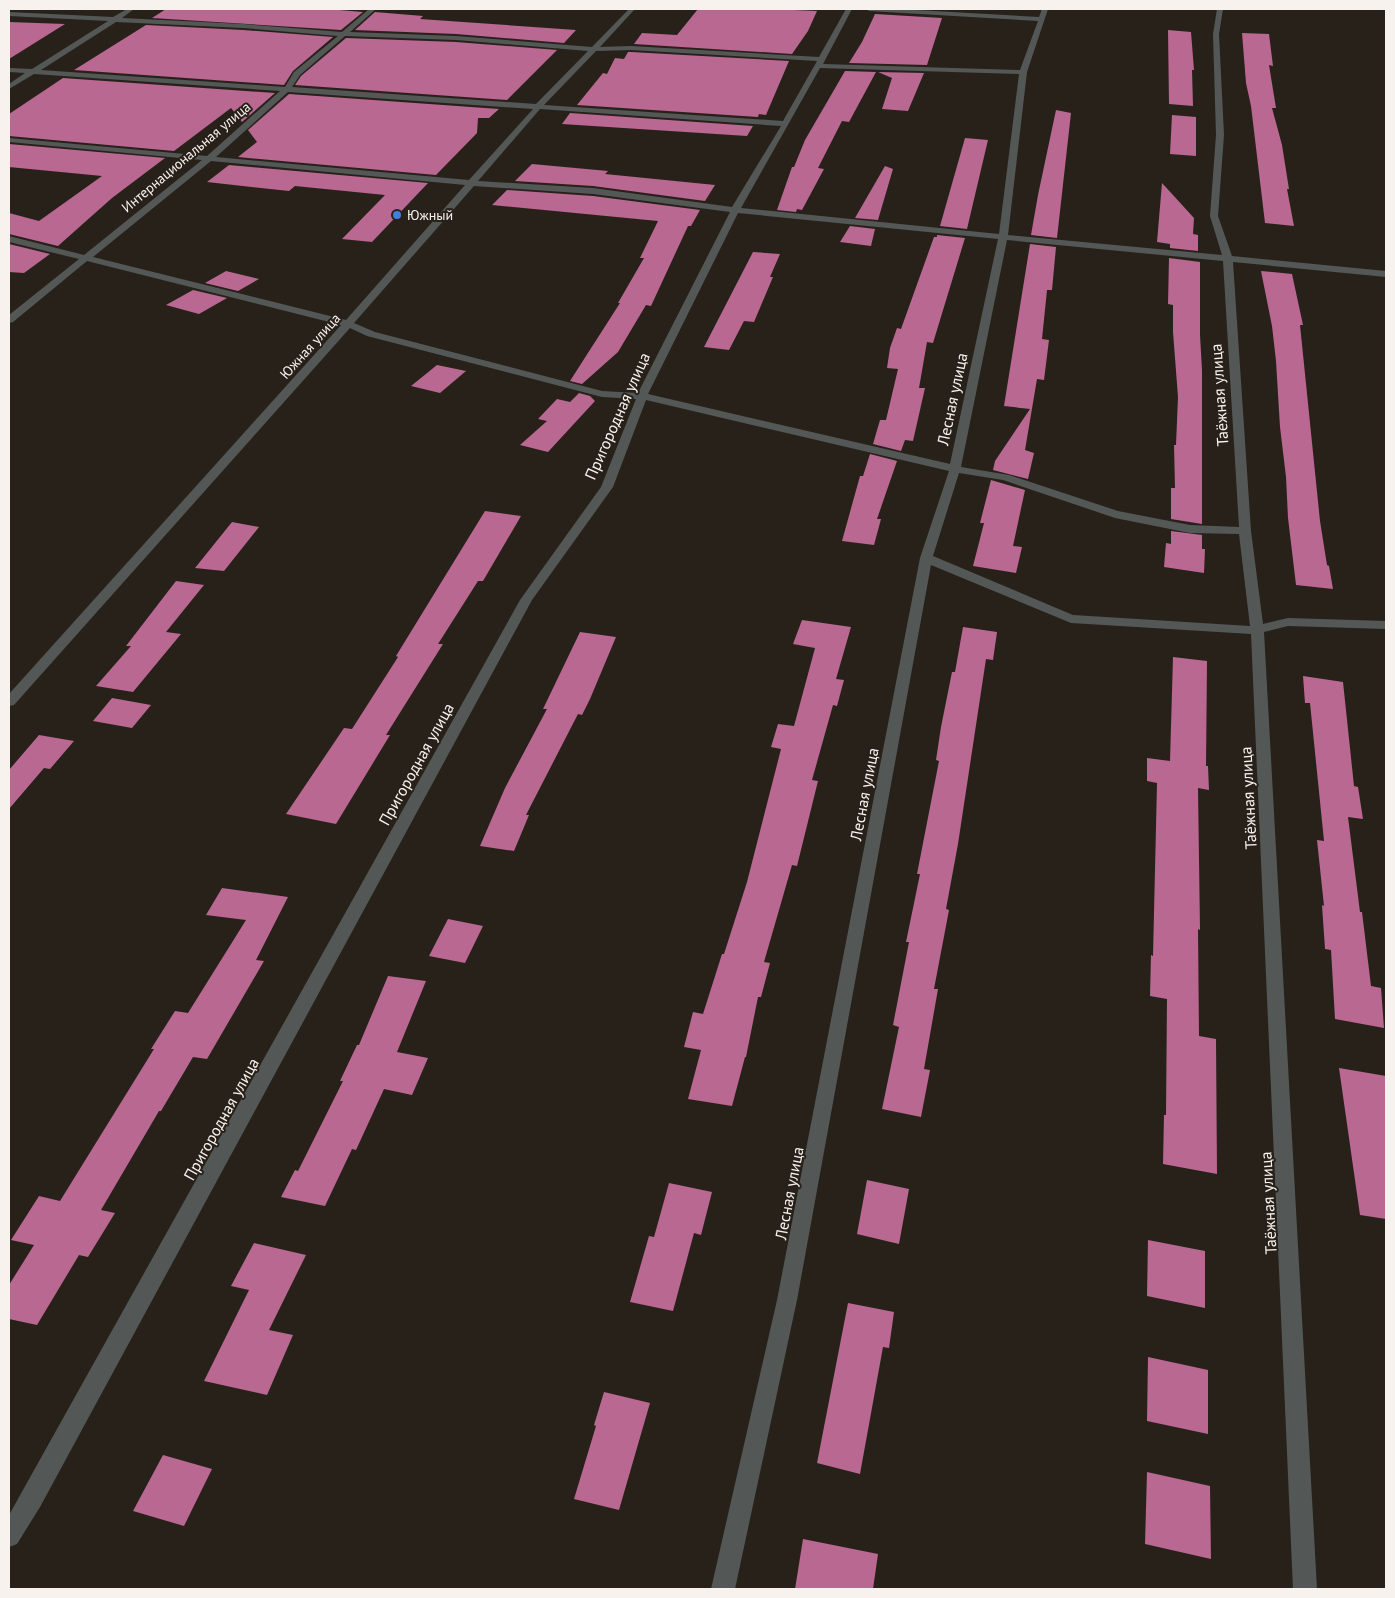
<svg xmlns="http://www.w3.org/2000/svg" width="1395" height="1598" font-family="'PT Sans',sans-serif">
  <rect width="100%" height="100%" fill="#28211a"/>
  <!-- building -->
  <path fill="#b96891" d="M166 9H327L363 12 341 30 152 18Z
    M698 9H770L817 11 808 31 792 54 634 44 642 33 677 35Z
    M375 12 423 16 420 19 576 30 564 43 456 34 355 30Z
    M875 14 942 18 927 65 849 63 862 42Z
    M9 22 65 24 9 59Z
    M146 25 243 30 333 37 293 71 284 85 74 70Z
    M1168 30 1191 32 1194 70H1192L1193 106 1169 104Z
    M1242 33 1269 34 1273 66 1269 65 1276 108H1272L1282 145 1289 189H1287L1294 226 1265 223 1251 106 1246 83Z
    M346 38 456 42 557 50 507 100 295 85 301 76Z
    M628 52H631L789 61 766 115 759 114 758 117 577 105 603 73 607 74 615 58 624 59Z
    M845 71 876 72 849 122 842 121 818 168 824 169 802 210 797 209 796 212 777 210 792 167H794L805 140Z
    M878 72 924 73 908 111 882 109 892 78Z
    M63 78 275 93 242 122 231 108 174 151 9 136V114Z
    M289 94 499 109 489 118H478L477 133 436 175 238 157 257 142 248 130Z
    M1056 110 1071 113 1057 238 1031 235 1038 195Z
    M570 113 753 126 747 136 562 124Z
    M1172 115 1196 117V156L1170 154Z
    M965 138 988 140 967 229 940 226Z
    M9 144 165 158 112 198 58 246 9 234V213L39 221 102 176 9 167Z
    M532 164 608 171 605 174 715 185 705 201 593 186 515 181Z
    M229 165 428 183 372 242 342 239 385 195 295 186 289 191 207 182Z
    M885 166 893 169 878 220 855 218Z
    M1162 183 1194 218 1193 234 1198 235V251L1170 248V244L1157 242Z
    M507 190 593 196 700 210 691 226H688L651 306 646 305 618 352 582 384 570 381 620 303H618L644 258H640L658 221 492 205Z
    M850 226 875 229 871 246 840 242Z
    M937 235 965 238 933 343 927 342 919 388H925L913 441 905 440 901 451 873 444 880 420H886L898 369 887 368 890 348 897 328 901 329 934 237H937Z
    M9 244 50 254 24 273 9 272Z
    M1030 244 1056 247 1052 290H1047L1042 339 1049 340 1044 380 1037 379 1025 450 1034 453 1028 479 993 470 995 461 1030 409 1004 406Z
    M753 252 780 254 770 277H773L754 322 744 321 729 350 704 347Z
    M1169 258 1200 262V335L1202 370V524L1171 519V488H1175L1174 445H1176L1178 397 1173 332V305L1168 304Z
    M226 271 259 279 238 291 205 283Z
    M1261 271 1292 274 1303 325H1300L1320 521 1327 565 1329 566 1333 589 1296 585 1288 518 1286 477 1280 427 1276 361 1272 326Z
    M193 290 227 298 199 314 166 305Z
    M437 365 466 371 440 393 411 386Z
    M579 393 590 396 595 401 548 452 520 445 547 421 538 419 557 399 570 402Z
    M870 454 897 461 877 519H881L874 545 842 541 860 476H863Z
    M991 480 1025 490 1013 546 1022 547 1016 573 973 566 984 523H980Z
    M485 511 521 516 483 581H478L438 644H443L386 735H390L336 824 286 814 344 728 352 729 398 657 396 656Z
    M232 522 259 527 224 571 195 568Z
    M1171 531 1202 535V549H1205L1204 573 1164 567 1166 543 1171 544Z
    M176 581 204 585 166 632 181 634 133 692 96 686 131 646H126Z
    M802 620 851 627 836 679 844 680 837 706 833 705 812 780 818 781 797 866 792 865 764 962 770 963 761 997H758L746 1057H745L732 1106 688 1099 701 1050 684 1047 693 1012 703 1014 722 954H724L747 882 781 749 771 747 778 724 794 726 815 648 793 644Z
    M963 627 997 632 993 660 986 659 958 844 946 909 949 910 934 989H938L924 1069 930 1070 921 1117 882 1109 899 1027 893 1025 909 942H906L920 874H917L939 761 936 760 941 727 952 672H955Z
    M580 632 616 637 590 699 582 715 578 714 526 815H529L514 851 480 846 505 788 547 709H543Z
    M1173 657 1207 661 1206 766H1208L1209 790 1198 788 1200 930 1198 929 1199 1036 1216 1039 1217 1174 1163 1164 1164 1115H1166L1167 999 1150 996 1151 955 1153 956 1157 783 1147 781V758L1170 761Z
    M1303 676 1343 682 1354 786 1358 787 1363 819 1348 817 1360 912H1362L1371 986 1381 988 1384 1028 1335 1019 1331 950 1325 949 1322 905 1324 906 1317 840 1324 841 1310 703H1305Z
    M112 698 151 705 132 728 93 721Z
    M39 735 74 741 50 769 44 768 9 809V770Z
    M222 888 288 897 256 960 264 961 207 1059 193 1057 161 1111H159L101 1210 115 1213 88 1257 79 1255 37 1325 9 1319V1285L34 1245 11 1240 39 1196 60 1201 154 1049H151L175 1011 188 1013 246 920 206 915Z
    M448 919 483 926 465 963 429 956Z
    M388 976 426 981 397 1052 428 1058 412 1095 384 1089 356 1150 352 1149 325 1206 281 1197 295 1170 298 1171 343 1081H340L357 1045H359Z
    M1339 1068 1386 1076V1219L1360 1215Z
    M867 1180 909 1189 899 1244 857 1234Z
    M669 1183 712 1192 701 1235 694 1233 673 1311 630 1302 649 1236 654 1237Z
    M1148 1240 1205 1251V1308L1147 1296Z
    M254 1243 306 1255 269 1330 293 1335 267 1395 204 1381 249 1290 231 1286Z
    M848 1303 894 1312 889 1348 883 1347 860 1474 817 1463Z
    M1148 1357 1208 1370V1434L1147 1421Z
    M604 1392 650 1403 619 1510 574 1499 596 1426 594 1425Z
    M163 1455 212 1469 184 1526 133 1511Z
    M1147 1472 1210 1486 1211 1559 1145 1544Z
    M803 1539 878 1554 873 1589H795Z"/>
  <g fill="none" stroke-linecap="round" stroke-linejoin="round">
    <!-- minor -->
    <path fill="#535856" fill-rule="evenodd" d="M127 9H134L122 18 243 24 342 32 369 9H376L350 32 456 36 592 47 629 9H635L600 47 631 46 819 57 846 9H852L823 64 1020 70 1038 21 869 11 866 9H899L1039 17 1042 9H1048L1027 72 1008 235 1222 255 1210 216 1216 135 1213 34 1217 9H1223L1219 34 1224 135 1218 216 1232 256 1386 271V277L1233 262 1251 531 1263 624 1288 618 1386 621V629L1288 626 1264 632 1317 1589H1293L1251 634 1071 623 931 565 797 1300 735 1589H711L777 1300 920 558 949 471 646 400 613 487 532 600 40 1507 17 1544 9 1547V1515L520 600 601 487 636 399 602 397 367 336 350 328 14 705 9 706V694L341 325 87 261 13 322 9 323V315L79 259 9 242V236L84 255 202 160 9 142V138L207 156 280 91 34 74 9 89V84L25 73 9 72V68L32 69 108 21 9 16V12L113 17ZM116 22 243 28 338 36 294 72 285 87 41 70ZM345 36 456 40 588 51 536 104 292 87 300 75ZM631 50 817 61 783 121 544 105 596 51ZM820 68 1019 74 999 234 741 208ZM288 92 533 109 469 180 216 157ZM540 109 781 126 732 207 593 188 478 181ZM211 161 465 185 346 320 93 257ZM474 186 593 194 730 212 638 393 602 391 375 332 354 323ZM738 213 998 239 950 464 648 394ZM1007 240 1223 261 1239 527 1190 525 1118 511 1009 475 961 467ZM959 473 1003 480 1115 518 1190 533 1239 534 1250 626 1073 615 933 556Z"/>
  </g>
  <!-- markers -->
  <circle fill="#3f7fe0" stroke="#28211a" stroke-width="2" cx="397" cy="215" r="5"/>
  <g text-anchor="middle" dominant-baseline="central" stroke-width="4" stroke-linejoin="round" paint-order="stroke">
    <!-- far-street labels -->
    <g font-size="14" fill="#f7f2ed" stroke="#28211a">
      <text transform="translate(186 157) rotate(-40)">Интернациональная улица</text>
      <text transform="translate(310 346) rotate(-48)">Южная улица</text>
    </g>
    <!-- far-poi labels -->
    <g font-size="14" fill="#f7f2ed" stroke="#28211a" text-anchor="start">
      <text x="407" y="215">Южный</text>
    </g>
    <!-- street labels -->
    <g font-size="16" fill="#f7f2ed" stroke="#28211a">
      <text transform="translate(1219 395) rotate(-94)">Таёжная улица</text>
      <text transform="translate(952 399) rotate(-78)">Лесная улица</text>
      <text transform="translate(617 416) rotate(-66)">Пригородная улица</text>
      <text transform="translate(416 764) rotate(-61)">Пригородная улица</text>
      <text transform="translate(864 794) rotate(-79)">Лесная улица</text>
      <text transform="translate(1248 798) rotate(-93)">Таёжная улица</text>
      <text transform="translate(221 1119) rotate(-61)">Пригородная улица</text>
      <text transform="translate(789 1193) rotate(-79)">Лесная улица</text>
      <text transform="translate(1268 1203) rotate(-93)">Таёжная улица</text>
    </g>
  </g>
  <!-- border -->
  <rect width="1395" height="1598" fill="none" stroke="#f7f2ed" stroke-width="20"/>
</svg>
